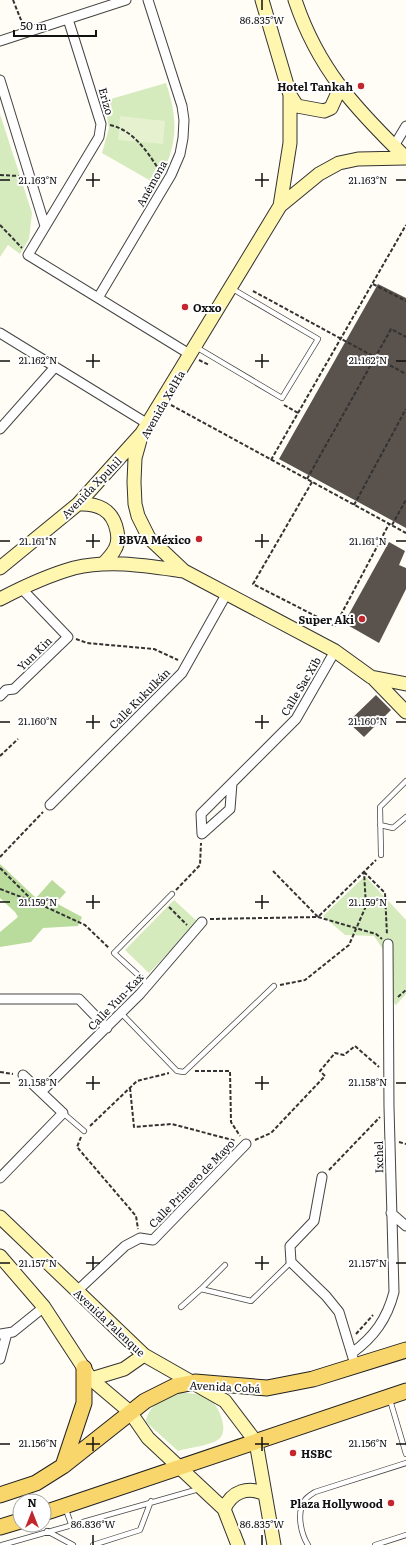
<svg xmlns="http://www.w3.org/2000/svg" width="406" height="1545" font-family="Literata,serif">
  <rect width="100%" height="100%" fill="#fffdf5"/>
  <!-- green -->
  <path fill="#d5ebbd" d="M166 83C179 121 178 149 156 184L102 153 109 128 104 101Z
    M0 114 32 213 29 239 20 254 8 245 0 257Z
    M365 876 406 920V994L396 1005 384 995V951L374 936 345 935 323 916Z
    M174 900 198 922 149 973 125 950Z
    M178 1393C187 1393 201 1393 209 1398 218 1405 230 1430 219 1439 213 1445 187 1448 178 1451L146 1422C148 1405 164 1398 178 1393Z"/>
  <!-- forest -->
  <path fill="#b9dc9c" d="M0 864 36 898 52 880 66 892 56 903 82 917 78 926 43 928 31 942 0 947V932L18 917 15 912 0 898Z"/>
  <!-- pitch -->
  <path fill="#e6f2cf" d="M120 116 165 121 163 144 118 140Z"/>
  <!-- building -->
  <path fill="#5a524d" d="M378 284 406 298V528L279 459Z
    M389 542 405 551 399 565 406 568V589L379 643 344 623Z
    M376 695 391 710 364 737 348 722Z"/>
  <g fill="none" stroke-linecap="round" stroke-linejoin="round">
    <defs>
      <path id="lane" d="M196 347 282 398 318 339 231 288
        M380 825 393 828 406 817
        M381 855 380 807 406 781
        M149 985 114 953 172 894
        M121 1013 177 1071 184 1072 274 986
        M63 1113 84 1131
        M201 1289 225 1265
        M181 1307 201 1289 251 1301 291 1262
        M390 1400 406 1454
        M65 1507 71 1524
        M47 1531 73 1545
        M2 1545 199 1489
        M93 1545 140 1530 151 1501
        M308 1545C301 1534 296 1512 305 1500 307 1497 312 1494 315 1492L406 1463
        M375 1545 406 1535"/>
      <path id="street" d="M68 19 101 124 99 137 28 255 191 355
        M0 41 126 0
        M0 80 45 226
        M394 146 406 126
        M98 298 171 175 180 154 183 138 184 120 182 106 148 0
        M0 333 148 424
        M0 429 55 367
        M0 696 6 690 14 689 68 637 21 588
        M232 783 230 809 202 834 201 814 296 719 335 651
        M50 805 182 673 227 593
        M0 999H79L107 1028
        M41 1092 140 994 202 922
        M322 1177 314 1221 290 1246 291 1262 326 1296 339 1312 353 1358
        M0 1178 63 1113 23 1075
        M391 1213 406 1226
        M77 1291 125 1246 140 1238 153 1240 246 1144
        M0 1334 13 1332 44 1307
        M352 1353C374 1337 387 1319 394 1292L389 1107 388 944
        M0 1359 7 1333"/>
      <path id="secondary" d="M262 0 290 95V143L280 206
        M295 0C318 69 355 108 406 158
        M290 95 297 106 324 111 331 108 340 88
        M406 158 358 159 339 163 319 174 280 206 142 433 135 458 134 482 135 504 138 516 149 538 166 554 184 571 335 651 371 677 406 684
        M78 504C97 503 113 509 117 531 118 536 118 544 115 549 112 555 107 560 103 564
        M0 568 78 504 141 434
        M0 599C23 587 49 575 74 568 110 559 148 566 184 571
        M373 678 406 712
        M0 1217 144 1355 225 1401 256 1442 274 1545
        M0 1256 44 1307 91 1379 130 1412 148 1438 224 1509 238 1545
        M91 1379 124 1369 144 1355
        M224 1509C232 1491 248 1486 265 1494"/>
      <path id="primary" d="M63 1466 84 1403V1368
        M0 1495 36 1483 63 1466 145 1401 175 1386 195 1382 267 1388 313 1379 406 1350
        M44 1513 406 1391
        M0 1527 20 1521"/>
    </defs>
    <!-- lane casing -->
    <use href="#lane" stroke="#444" stroke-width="6"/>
    <!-- street casing -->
    <use href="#street" stroke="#444" stroke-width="11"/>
    <!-- secondary casing -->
    <use href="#secondary" stroke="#333" stroke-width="15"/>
    <!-- primary casing -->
    <use href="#primary" stroke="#222" stroke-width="17"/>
    <!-- path -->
    <path stroke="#333" stroke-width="2" stroke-dasharray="4 2" stroke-linecap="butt" d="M13 0 23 25
      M110 125C134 130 149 154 161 173
      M0 175 19 176
      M0 225 22 248
      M373 284 406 301
      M253 291 406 374
      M199 360 209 365
      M171 405 406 533
      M284 405 298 413
      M271 460 406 225
      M307 479 391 329 406 337
      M312 482 253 584 335 626 389 524
      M354 505 406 409
      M392 525 406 500
      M312 626 317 617
      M76 639 87 643 154 649 178 660
      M0 756 18 739
      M0 857 43 812
      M0 868 33 901 85 925 109 948
      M273 871 318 917 376 860
      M364 872 385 893 387 935
      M0 889 32 901
      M176 890 200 865 201 843
      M169 907 187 925
      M210 919 318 917 376 934 382 939
      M280 985 305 980 349 945 366 906 364 872
      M398 997 406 990
      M195 1071H230L231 1122 240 1136
      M0 1072 13 1074
      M130 1088 134 1127 172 1124 236 1141
      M90 1126 137 1081 169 1073
      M81 1137 77 1147 136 1216 138 1229
      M255 1140 271 1133 325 1076 320 1071 335 1053 344 1055 355 1046 379 1067
      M399 1142 406 1144
      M329 1170 380 1117
      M356 1334 373 1315"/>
    <!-- lane -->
    <use href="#lane" stroke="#fff" stroke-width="4.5"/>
    <!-- street -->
    <use href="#street" stroke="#fff" stroke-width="9"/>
    <!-- secondary -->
    <use href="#secondary" stroke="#fff6b0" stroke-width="13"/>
    <!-- primary -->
    <use href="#primary" stroke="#f9d66b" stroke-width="15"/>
  </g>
  <!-- ticks -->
  <path fill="none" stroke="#111" stroke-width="1.5" d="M262 0V10M93 173V187M262 173V187M0 180H10M86 180H100M255 180H269M396 180H406M93 354V368M262 354V368M0 361H10M86 361H100M255 361H269M396 361H406M93 534V548M262 534V548M0 541H10M86 541H100M255 541H269M396 541H406M93 715V729M262 715V729M0 722H10M86 722H100M255 722H269M396 722H406M93 895V909M262 895V909M0 902H10M86 902H100M255 902H269M396 902H406M93 1076V1090M262 1076V1090M0 1083H10M86 1083H100M255 1083H269M396 1083H406M93 1256V1270M262 1256V1270M0 1263H10M86 1263H100M255 1263H269M396 1263H406M93 1437V1451M262 1437V1451M0 1444H10M86 1444H100M255 1444H269M396 1444H406M93 1535V1545M262 1535V1545"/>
  <!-- markers -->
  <g fill="#c4262e" stroke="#fff" stroke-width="1.5">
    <circle cx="361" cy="86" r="4"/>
    <circle cx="185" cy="307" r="4"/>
    <circle cx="199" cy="539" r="4"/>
    <circle cx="362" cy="619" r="4"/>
    <circle cx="293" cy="1453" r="4"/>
    <circle cx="391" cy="1503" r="4"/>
  </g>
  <g text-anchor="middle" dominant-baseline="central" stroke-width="4" stroke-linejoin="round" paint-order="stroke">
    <!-- poi labels -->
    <g font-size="11" font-weight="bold" fill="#111" stroke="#fff" text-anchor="end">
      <text x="353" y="86">Hotel Tankah</text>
      <text x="193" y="307" text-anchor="start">Oxxo</text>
      <text x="191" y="539">BBVA México</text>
      <text x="354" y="619">Super Aki</text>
      <text x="301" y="1453" text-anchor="start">HSBC</text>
      <text x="383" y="1503">Plaza Hollywood</text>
    </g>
    <!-- street labels -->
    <g font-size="11" fill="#111" stroke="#fff">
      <text transform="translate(107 101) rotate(74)">Erizo</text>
      <text transform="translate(151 183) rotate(-61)">Anémona</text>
      <text transform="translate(162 404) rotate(-60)">Avenida XelHa</text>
      <text transform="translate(91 487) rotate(-46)">Avenida Xpuhil</text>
      <text transform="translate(34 653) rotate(-44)">Yun Kin</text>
      <text transform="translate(300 686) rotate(-59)">Calle Sac Xib</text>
      <text transform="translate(139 698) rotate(-45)">Calle Kukulkán</text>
      <text transform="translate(115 1001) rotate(-46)">Calle Yun-Kax</text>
      <text transform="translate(378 1157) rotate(-91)">Ixchel</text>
      <text transform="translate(191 1183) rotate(-46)">Calle Primero de Mayo</text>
      <text transform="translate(110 1322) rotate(43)">Avenida Palenque</text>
      <text transform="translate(225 1386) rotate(3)">Avenida Cobá</text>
    </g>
  </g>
  <g font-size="10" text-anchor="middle" fill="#111" stroke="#fff" stroke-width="4" stroke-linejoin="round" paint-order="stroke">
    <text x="262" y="24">86.835°W</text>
    <text x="38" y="184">21.163°N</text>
    <text x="368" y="184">21.163°N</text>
    <text x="38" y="364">21.162°N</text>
    <text x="368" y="364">21.162°N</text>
    <text x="38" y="545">21.161°N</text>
    <text x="368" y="545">21.161°N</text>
    <text x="38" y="725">21.160°N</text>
    <text x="368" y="725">21.160°N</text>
    <text x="38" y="906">21.159°N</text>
    <text x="368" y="906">21.159°N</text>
    <text x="38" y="1086">21.158°N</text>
    <text x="368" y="1086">21.158°N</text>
    <text x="38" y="1267">21.157°N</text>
    <text x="368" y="1267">21.157°N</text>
    <text x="38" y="1447">21.156°N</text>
    <text x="368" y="1447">21.156°N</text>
    <text x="93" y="1528">86.836°W</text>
    <text x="262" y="1528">86.835°W</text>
  </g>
  <!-- north arrow -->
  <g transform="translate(32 1513)"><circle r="19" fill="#ffffff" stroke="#a0a0a0"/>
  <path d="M0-3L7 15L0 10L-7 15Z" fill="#c4262e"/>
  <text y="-6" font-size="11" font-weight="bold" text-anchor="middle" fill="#111111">N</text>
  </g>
  <!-- scale -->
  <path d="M14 30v6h82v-6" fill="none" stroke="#111111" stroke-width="2"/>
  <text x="20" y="30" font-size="12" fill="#111111" stroke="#ffffff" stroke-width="3" paint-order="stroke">50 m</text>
</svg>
